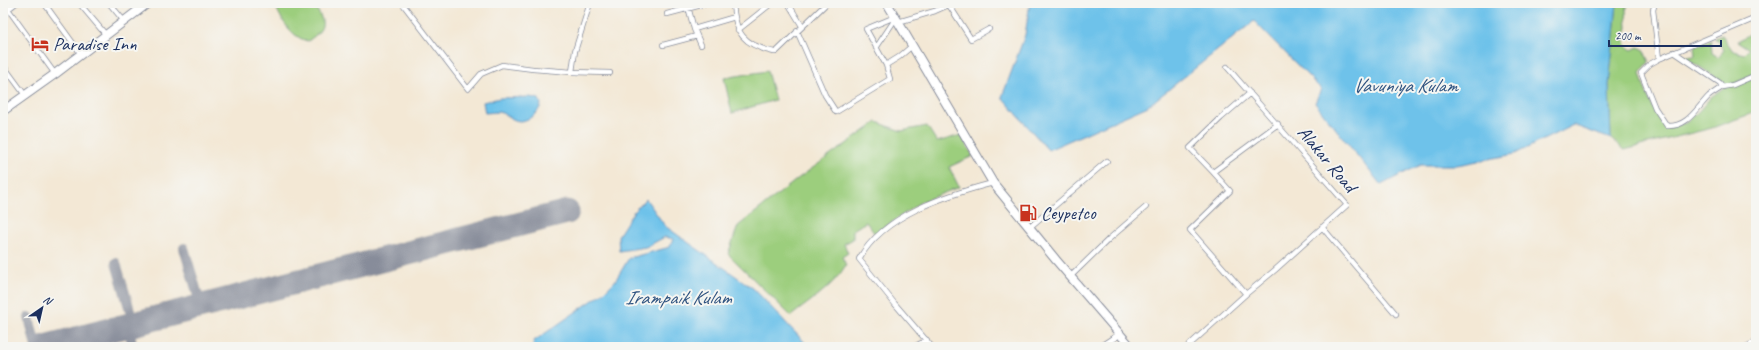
<svg xmlns="http://www.w3.org/2000/svg" width="1759" height="350" viewBox="0 0 1759 350" font-family="Caveat,sans-serif">
<style>
.green{fill:#9cce7d;stroke:#5c7e6e}
.water{fill:#6ec2ea;stroke:#4478a4}
.lines{fill:none;stroke-linecap:round;stroke-linejoin:round}
.taxiway{stroke:#878c9a;stroke-width:10}
.runway{stroke:#878c9a;stroke-width:25}
.minor-casing{stroke:#878c9a;stroke-width:6}
.tertiary-casing{stroke:#878c9a;stroke-width:7}
.trunk-casing{stroke:#878c9a;stroke-width:10}
.minor{stroke:#fff;stroke-width:4.5}
.tertiary{stroke:#fff;stroke-width:5.5}
.trunk{stroke:#fff;stroke-width:8}
.labels{text-anchor:middle;dominant-baseline:central;stroke-width:4;stroke-linejoin:round;paint-order:stroke}
.poi-label{font-size:19px;fill:#1b2f5e;stroke:#f6f6f2;text-anchor:start}
.street-label{font-size:19px;fill:#1b2f5e;stroke:#f6f6f2}
.water-label{font-size:20px;font-style:italic;fill:#305481;stroke:#f6f6f2}
</style>
<rect width="100%" height="100%" fill="#f6f6f2"/>
<filter id="ink" filterUnits="userSpaceOnUse"><feTurbulence type="fractalNoise" baseFrequency=".025" numOctaves="2"/><feDisplacementMap in="SourceGraphic" scale="8" xChannelSelector="R" yChannelSelector="G"/><feConvolveMatrix kernelMatrix="1 2 1 2 8 2 1 2 1" color-interpolation-filters="sRGB"/></filter>
<filter id="wash" filterUnits="userSpaceOnUse"><feTurbulence type="fractalNoise" baseFrequency=".012" numOctaves="4" result="noise"/><feDisplacementMap in="SourceGraphic" scale="16" xChannelSelector="R" yChannelSelector="G"/><feGaussianBlur stdDeviation="0.9" result="paint"/><feColorMatrix in="noise" values="0 0 0 0 0 0 0 0 0 0 0 0 0 0 0 0 0 1.4 0 .05"/><feComposite in="paint" operator="in"/></filter>
<g filter="url(#wash)">
<rect width="100%" height="100%" fill="#f3e8d5"/>
<path class="green" d="M275,3H312C325,21 328,27 308,41C292,38 279,18 275,3Z
M1617,3H1629L1626,10L1627,28L1624,36L1626,46L1632,50L1638,47L1643,49L1649,62L1640,73C1645,92 1653,111 1666,127L1686,123L1699,111L1711,97L1723,88L1756,76V112L1712,128L1624,150L1611,139L1609,85Z
M1756,20V73L1732,84L1724,85L1722,81L1684,57L1695,56L1694,47L1711,40L1712,53L1718,57L1724,50L1715,38L1722,35L1733,51L1744,54L1749,49L1737,41C1748,36 1754,33 1756,20Z
M767,71L775,100L732,113L724,78Z
M877,122L901,131L927,126L937,142L961,135L973,156L949,167L959,187L921,202L875,234L866,222L853,230V239L844,244L848,253L842,257L846,265C833,287 811,300 791,316L728,254L738,226L800,177Z"/>
<path class="water" d="M1030,3H1617L1609,85L1611,139L1573,125L1515,154L1457,165H1420L1381,185L1315,103L1321,89L1254,21L1148,106L1048,150L1002,97L1025,35Z
M530,97L539,99L541,104C539,114 525,124 515,120C509,118 505,113 498,112C494,112 489,113 485,113L483,102L500,98Z
M646,199L665,226L754,289L809,347H533L534,341L603,293L615,281L629,258L670,247L673,239L665,237L646,247L619,251L618,236L634,211Z"/>
<g class="lines">
<path class="taxiway" d="M184,248L201,306
M116,263L134,324
M29,317L36,347
M128,325L133,347"/>
<path class="runway" d="M44,347L567,212"/>
</g>
</g>
<g filter="url(#ink)">
<g class="lines">
<g class="minor-casing">
<path id="minor" d="M44,3L81,54
M79,3L106,35
M109,3L124,21
M402,3L468,89L481,74L502,65L533,69L572,72L610,73
M687,3L694,29L701,45
M733,3C735,34 744,45 774,52H776L827,3
M788,3L802,26
M1655,3L1653,10L1659,59L1756,18
M949,5L971,39L989,29
M8,9L55,74
M3,13L16,3
M667,14L709,3
M898,22L935,11L953,3
M694,29L735,17
M738,30L772,3
M797,31L825,95L836,112L890,79L886,65L866,29L895,17
M663,45L697,36
M876,48L896,18
M1659,59L1650,64L1641,73L1655,108L1667,126C1688,127 1696,109 1709,96C1713,93 1718,90 1722,87L1720,83L1674,52
M3,65L25,95
M886,65L899,57L912,46
M1227,67L1347,205L1275,270L1246,294
M572,72L575,51L590,3
M1722,87L1733,85L1756,75
M1213,172L1190,148L1221,118L1250,93
M1030,227L1107,161
M1322,227L1396,314
M1070,277L1109,239L1146,207
M914,347L927,340
M932,347L895,304L859,259C884,214 947,195 993,183
M1187,347L1246,294L1190,230L1230,191L1213,172L1278,124"/>
</g>
<g class="tertiary-casing">
<path id="tertiary" d="M1100,347L1120,334
M1747,347L1756,342"/>
</g>
<g class="trunk-casing">
<path id="trunk" d="M887,3L993,183L1056,260L1131,347
M3,111L55,74L148,3"/>
</g>
<use href="#minor" class="minor"/>
<use href="#tertiary" class="tertiary"/>
<use href="#trunk" class="trunk"/>
</g>
</g>
<defs>
<g id="hotel-bare" transform="scale(1.38)"><path d="M-6-4.5h1.5V1H6V5H4.5V3h-9V5H-6ZM-4 0a1.8 1.8 0 1 1 3.6 0ZM.5 0V-2.5h3Q6-2.5 6 0Z" fill="#c8321e" stroke="#f6f6f2" stroke-width="2.5" paint-order="stroke"/></g>
<g id="fuel-bare" transform="scale(1.38)"><path d="M-5.5-6h7V0h2V4h1.3V-2.5L3-4.5l.8-.8L6-3V5H2.5V1h-1V6h-7ZM-4.2-4.7v3.2H.2V-4.7Z" fill="#c8321e" stroke="#f6f6f2" stroke-width="2.5" paint-order="stroke"/></g>
</defs>
<g fill-rule="evenodd">
<use href="#hotel-bare" x="40" y="44"/>
<use href="#fuel-bare" x="1028" y="213"/>
</g>
<g class="labels">
<g class="poi-label">
<text x="53" y="44">Paradise Inn</text>
<text x="1041" y="213">Ceypetco</text>
</g>
<g class="street-label">
<text transform="translate(1327 159) rotate(50)">Alakar Road</text>
</g>
<g class="water-label">
<text x="1405" y="85">Vavuniya Kulam</text>
<text x="678" y="297">Irampaik Kulam</text>
</g>
</g>
<rect width="1759" height="350" fill="none" stroke="#f6f6f2" stroke-width="16"/>
<g transform="translate(42 308) rotate(34)" stroke="#f6f6f2" stroke-width="3" paint-order="stroke">
<path d="M0-3L7 15L0 10L-7 15Z" fill="#1b2f5e"/>
<text y="-6" font-size="11" font-weight="bold" text-anchor="middle" fill="#1b2f5e">N</text>
</g>
<path d="M1609 40v6h112v-6" fill="none" stroke="#1b2f5e" stroke-width="2"/>
<text x="1615" y="40" font-size="12" fill="#1b2f5e" stroke="#f6f6f2" stroke-width="3" paint-order="stroke">200 m</text>
</svg>
